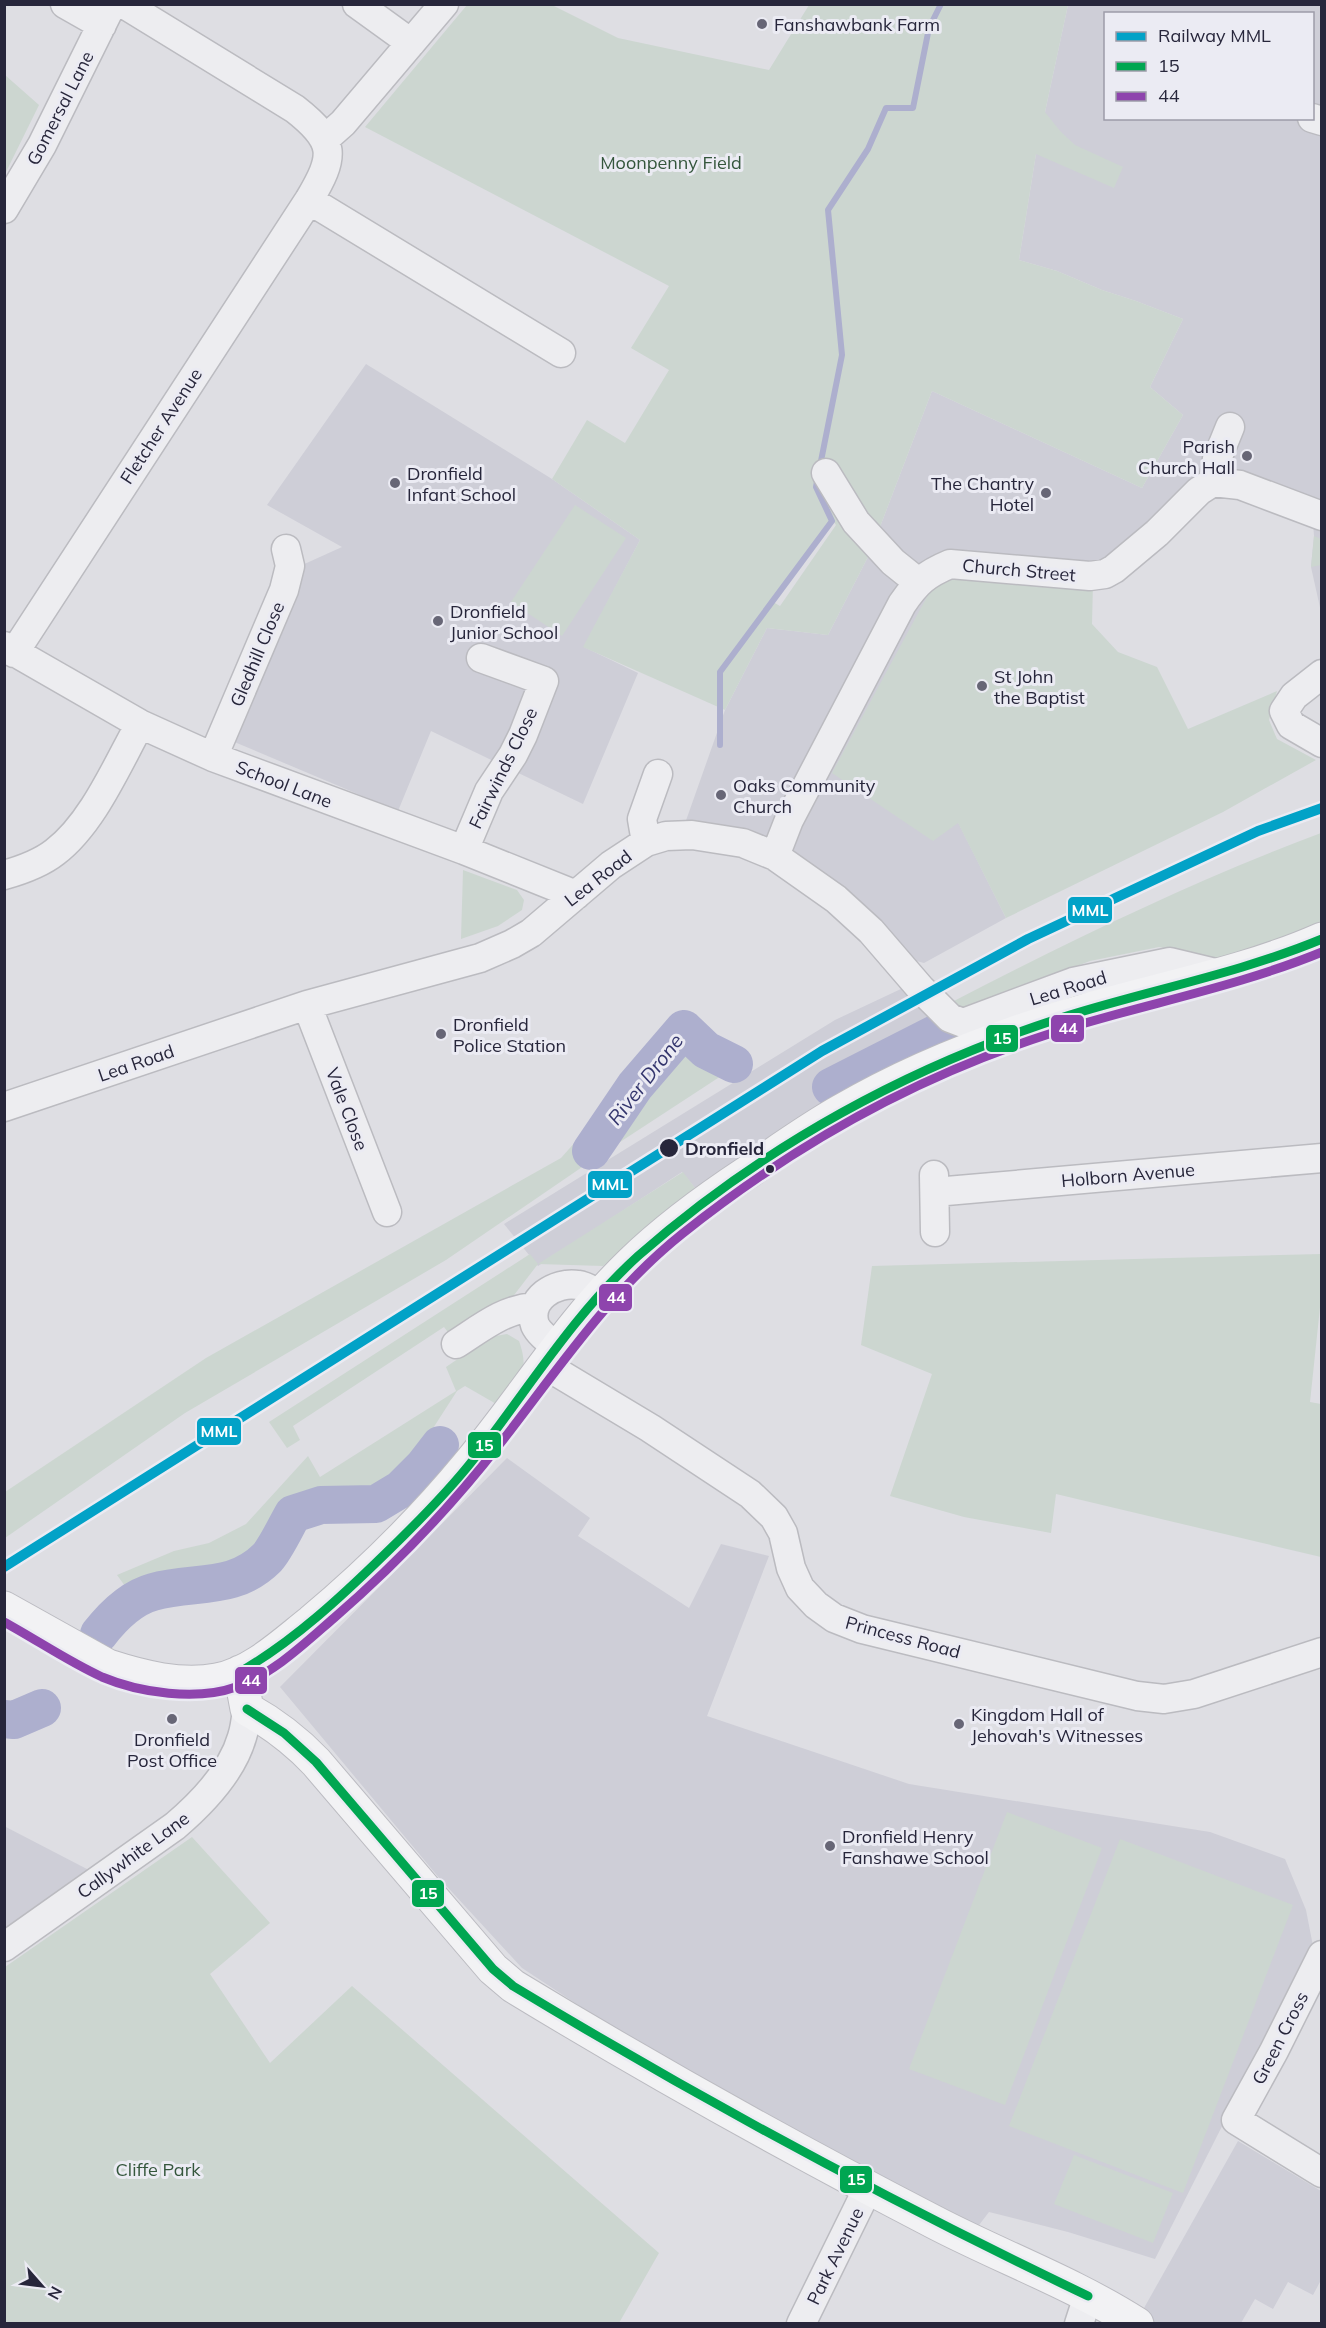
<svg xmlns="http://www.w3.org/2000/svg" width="1326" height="2328" viewBox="0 0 1326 2328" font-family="Mulish,sans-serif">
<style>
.built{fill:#ceced7;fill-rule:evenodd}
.green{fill:#ccd6d0;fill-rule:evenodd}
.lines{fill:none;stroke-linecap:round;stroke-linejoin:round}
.stream{stroke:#adafce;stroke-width:6}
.river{stroke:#adafce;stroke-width:38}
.minor-casing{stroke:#bbbbc0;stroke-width:31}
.major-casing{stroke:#bbbbc1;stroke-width:35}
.minor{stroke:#ededf0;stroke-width:28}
.major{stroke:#f2f2f4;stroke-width:33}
.bus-1-casing{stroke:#ebebf3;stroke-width:14}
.bus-2-casing{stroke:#ebebf3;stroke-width:14}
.bus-1{stroke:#00a651;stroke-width:9}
.bus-2{stroke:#8e44ad;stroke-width:9}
.rail-1-casing{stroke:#ebebf3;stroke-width:15}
.rail-1{stroke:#02a2c7;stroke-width:10}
.poi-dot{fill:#676676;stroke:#ebebf3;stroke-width:2}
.stop-dot{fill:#27263b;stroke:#ebebf3;stroke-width:2}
.labels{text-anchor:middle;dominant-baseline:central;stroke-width:6;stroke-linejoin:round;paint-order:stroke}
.poi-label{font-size:18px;fill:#27263b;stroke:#ebebf3;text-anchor:start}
.street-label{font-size:18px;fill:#27263b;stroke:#ebebf3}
.park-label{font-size:18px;fill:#34563c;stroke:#ebebf3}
.stop-label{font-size:18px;font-weight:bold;fill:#27263b;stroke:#ebebf3;text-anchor:start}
.water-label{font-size:20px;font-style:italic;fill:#33356d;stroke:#ebebf3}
.line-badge{stroke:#ebebf3;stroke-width:2}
.badge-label{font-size:16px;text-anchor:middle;font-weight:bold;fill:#fff}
</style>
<rect width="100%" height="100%" fill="#dedee3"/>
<path class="built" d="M1068,5H1321V612L1311,567L1314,536L1313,522L1216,494L1110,584L952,575L958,822L1006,918L924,963L866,947L781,868L683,829L725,710L767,628L828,635L870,553L932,391L1142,488L1183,415L1150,387L1183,319L1136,301L1102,290L1057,271L1019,260L1036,154ZM1106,14H1312V118H1106Z
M366,364L552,479L640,540L584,647L638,673L583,804L431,731L398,811L232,741L300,566L342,547L267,505Z
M903,988L931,1019L944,1029L964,1035L695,1188L682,1172L538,1266L504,1224L835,1020Z
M507,1458L590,1518L578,1536L689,1608L721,1544L769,1556L707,1716L909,1784L1210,1832L1285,1859L1306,1910L1313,1946L1155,2259L1068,2232L989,2212L976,2229L616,2030L522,1968L440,1879L280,1687Z
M4,1826L112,1882L4,1958Z
M1238,2141L1321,2191V2280L1313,2295L1288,2282L1273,2309L1255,2299L1241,2323L1135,2324Z"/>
<path class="green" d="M467,5H552L618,38L769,70L809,5H1068L1045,112L1060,131L1075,145L1123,167L1114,188L1036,154L1019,260L1057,271L1102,290L1136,301L1183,319L1150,387L1183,415L1142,488L932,391L870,553L828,635L767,628L725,710L583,647L640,540L552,479L587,420L625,443L669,370L631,348L669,286L365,127ZM833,521L836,525L780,606L773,602Z
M5,75L39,105L5,174Z
M575,505L626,538L562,636L511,602Z
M1314,536L1321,539V565L1311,567Z
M952,575L1093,583L1092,624L1118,652L1157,667L1188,729L1277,691L1269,720L1277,739L1316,760L1223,812L1006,918L958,823L933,841L832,773L929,593Z
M1321,833L1322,926L1220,959L1159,947L1090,961L963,1010L952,1002C1072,940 1195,880 1321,833Z
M463,870L517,890L524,900L522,910L498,926L461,939Z
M686,1017L744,1061L591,1161L446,1260L185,1413L5,1538V1492L206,1358L561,1158Z
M683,1172L695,1188L603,1266L538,1264L511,1299L451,1336L444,1327L293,1426L300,1440L287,1448L269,1422L530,1254L538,1264Z
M1321,1254V1298L1310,1402L1321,1404V1557L1056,1494L1051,1533L964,1517L890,1496L932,1374L861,1345L872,1266Z
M507,1334L519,1341C531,1375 518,1379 498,1405L465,1386L457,1391L428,1436L440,1445L423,1467L401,1489L376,1504L321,1505L293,1514L268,1557L245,1574L216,1585L188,1586L144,1612L117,1575L174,1551L209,1543L246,1524L308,1456L320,1477L456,1391L446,1367L490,1337Z
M1007,1812L1102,1848L1005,2105L909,2069Z
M192,1837L270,1923L210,1974L270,2063L352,1986L659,2253L619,2323H5V1967Z
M1120,1839L1293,1905L1183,2193L1009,2126Z
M1074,2155L1173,2193L1153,2243L1054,2204Z"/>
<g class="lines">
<path class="stream" d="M820,466L842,355L828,210L868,149L886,108H913L929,28L941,4
M720,745V672L832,521L816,487L818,476"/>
<path class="river" d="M831,1087L939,1032
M591,1151L635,1086L684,1029L706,1050L734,1064
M99,1634C113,1616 131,1598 153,1592C194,1580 233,1592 267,1558C276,1548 286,1526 293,1514L321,1505L376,1504L401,1489L423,1467L440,1445
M4,1719L14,1720L42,1708"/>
<g class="minor-casing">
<path id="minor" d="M65,4L102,25
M357,4L411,43
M1312,118L1322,121
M325,139L343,123L444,4
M309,200L561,353
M4,209L42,145L112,4
M826,473L856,522L893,562L918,582
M1213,482L1217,459L1230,427
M4,646L140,724L213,757L464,850L576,895
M14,653L309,200C335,156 337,142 295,109L124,4
M1322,674L1294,696L1284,711L1291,725L1322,743
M213,757L284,590L290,566L286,549
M646,842L642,819L658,774
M464,850L489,791L513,755L523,735L544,681L481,658
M775,856L789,820L902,604C917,582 926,574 950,564L1090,576L1105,574L1114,569L1157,533L1199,491L1213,482L1240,485L1322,516
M4,875C22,870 41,863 55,852C93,823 117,765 140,724
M307,1005L387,1212
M4,1107L307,1005L480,958L512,944L531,933L611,865L646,842L666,836L692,835L743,843L775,856L836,899L871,931L921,989L950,1018L963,1023L1073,982L1170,962L1220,974
M934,1175L935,1232
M935,1192L1322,1158
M456,1344C481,1328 504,1309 534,1307
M558,1348C551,1342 539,1334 535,1325C526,1299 556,1281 578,1285C586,1286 593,1291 600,1294
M545,1365L650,1428L750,1494L774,1517L783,1533L791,1568L800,1588L816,1605L834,1618L862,1629L1137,1696L1164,1699L1194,1694L1322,1652
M4,1947L175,1826C202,1803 232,1772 242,1737C245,1728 246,1718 247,1709
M1322,1955L1274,2051L1236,2120L1322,2173
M801,2324L868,2188
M1079,2324L1088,2296"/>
</g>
<g class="major-casing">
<path id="major" d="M4,1608L108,1666C142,1677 181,1687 217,1680C253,1673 283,1644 311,1622C367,1575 421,1522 468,1465C523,1399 569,1323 631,1263C666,1229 707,1199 748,1172C778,1151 809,1129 841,1111C913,1069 993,1038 1073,1014C1155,989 1243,974 1322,939
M240,1672L247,1709C274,1724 295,1740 316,1762L493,1969L513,1986C651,2070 791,2148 934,2222C1001,2257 1073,2283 1137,2324"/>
</g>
<use href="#minor" class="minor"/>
<use href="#major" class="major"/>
<g class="bus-1-casing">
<path id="bus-1" d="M240,1672C295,1640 341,1597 386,1553C416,1524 447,1493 473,1460C527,1391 573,1315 638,1256C763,1146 911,1065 1070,1015C1154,989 1240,973 1322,939
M247,1709L284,1733L316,1762L493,1969L513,1986C700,2099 891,2202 1088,2296"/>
</g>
<g class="bus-2-casing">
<path id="bus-2" d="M4,1622C37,1640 69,1662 102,1677C140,1693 197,1701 236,1687C273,1674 304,1644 334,1618C394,1566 450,1508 499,1445C557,1371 608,1293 682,1234C791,1147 913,1078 1046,1035C1137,1005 1232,989 1322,952"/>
</g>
<use href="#bus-1" class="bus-1"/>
<use href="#bus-2" class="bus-2"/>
<g class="rail-1-casing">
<path id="rail-1" d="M4,1567L822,1051L1028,939L1258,831L1322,808"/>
</g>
<use href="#rail-1" class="rail-1"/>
</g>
<g class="poi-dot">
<circle cx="762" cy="24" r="6"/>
<circle cx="1247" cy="456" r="6"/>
<circle cx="395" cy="483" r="6"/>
<circle cx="1046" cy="493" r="6"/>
<circle cx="438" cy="621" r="6"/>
<circle cx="982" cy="686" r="6"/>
<circle cx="721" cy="795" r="6"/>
<circle cx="441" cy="1034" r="6"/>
<circle cx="172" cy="1719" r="6"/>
<circle cx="959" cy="1724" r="6"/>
<circle cx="830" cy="1846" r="6"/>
</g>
<g class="stop-dot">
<circle cx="669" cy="1148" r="10"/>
<circle cx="770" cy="1169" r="5"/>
</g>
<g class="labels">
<g class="poi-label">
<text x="774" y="24">Fanshawbank Farm</text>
<text x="1235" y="446" text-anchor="end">Parish<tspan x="1235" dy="21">Church Hall</tspan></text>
<text x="407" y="473">Dronfield<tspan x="407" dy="21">Infant School</tspan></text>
<text x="1034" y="483" text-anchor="end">The Chantry<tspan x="1034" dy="21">Hotel</tspan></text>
<text x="450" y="611">Dronfield<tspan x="450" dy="21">Junior School</tspan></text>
<text x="994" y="676">St John<tspan x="994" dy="21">the Baptist</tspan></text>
<text x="733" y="785">Oaks Community<tspan x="733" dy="21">Church</tspan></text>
<text x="453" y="1024">Dronfield<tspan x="453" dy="21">Police Station</tspan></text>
<text x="971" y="1714">Kingdom Hall of<tspan x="971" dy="21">Jehovah's Witnesses</tspan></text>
<text x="172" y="1739" text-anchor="middle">Dronfield<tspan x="172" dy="21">Post Office</tspan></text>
<text x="842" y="1836">Dronfield Henry<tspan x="842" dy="21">Fanshawe School</tspan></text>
</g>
<g class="street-label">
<text transform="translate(60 108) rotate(-63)">Gomersal Lane</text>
<text transform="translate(161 426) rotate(-57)">Fletcher Avenue</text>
<text transform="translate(1019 570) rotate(5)">Church Street</text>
<text transform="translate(257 654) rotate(-67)">Gledhill Close</text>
<text transform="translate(503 768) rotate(-64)">Fairwinds Close</text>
<text transform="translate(284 784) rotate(21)">School Lane</text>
<text transform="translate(598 878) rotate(-38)">Lea Road</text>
<text transform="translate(1068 988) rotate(-17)">Lea Road</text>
<text transform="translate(136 1063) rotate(-19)">Lea Road</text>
<text transform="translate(347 1109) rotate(69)">Vale Close</text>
<text transform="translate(1128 1175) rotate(-5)">Holborn Avenue</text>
<text transform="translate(903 1637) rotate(15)">Princess Road</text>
<text transform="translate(133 1855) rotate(-36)">Callywhite Lane</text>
<text transform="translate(1280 2038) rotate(-63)">Green Cross</text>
<text transform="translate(835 2256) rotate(-64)">Park Avenue</text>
</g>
<g class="park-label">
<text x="671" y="162">Moonpenny Field</text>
<text x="158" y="2169">Cliffe Park</text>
</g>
<g class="stop-label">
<text x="685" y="1148">Dronfield</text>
</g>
<g class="water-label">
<text transform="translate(645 1079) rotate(-52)">River Drone</text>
</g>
</g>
<g class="line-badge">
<rect x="1067" y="896" width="46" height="28" rx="6" fill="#02a2c7"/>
<rect x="1050" y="1014" width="35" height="29" rx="6" fill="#8e44ad"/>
<rect x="985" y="1024" width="34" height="29" rx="6" fill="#00a651"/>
<rect x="587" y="1170" width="46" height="29" rx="6" fill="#02a2c7"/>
<rect x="598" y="1283" width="35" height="29" rx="6" fill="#8e44ad"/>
<rect x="196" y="1417" width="46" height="29" rx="6" fill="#02a2c7"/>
<rect x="467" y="1431" width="35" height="28" rx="6" fill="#00a651"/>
<rect x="234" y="1666" width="34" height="29" rx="6" fill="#8e44ad"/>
<rect x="411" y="1879" width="34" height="29" rx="6" fill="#00a651"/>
<rect x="839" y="2165" width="34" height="29" rx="6" fill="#00a651"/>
</g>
<g class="badge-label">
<text x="1090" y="916">MML</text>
<text x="1068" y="1034">44</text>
<text x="1002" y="1044">15</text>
<text x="610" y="1190">MML</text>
<text x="616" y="1303">44</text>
<text x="219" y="1437">MML</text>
<text x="484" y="1451">15</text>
<text x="251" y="1686">44</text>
<text x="428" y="1899">15</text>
<text x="856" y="2185">15</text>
</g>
<rect width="1326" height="2328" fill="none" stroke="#27263b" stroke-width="12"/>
<rect x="1104" y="12" width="210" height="108" fill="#ebebf3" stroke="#9d9ca9" stroke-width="1.5"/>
<rect x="1116" y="32" width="30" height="9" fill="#02a2c7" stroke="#9d9ca9" stroke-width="1.5"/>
<text x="1158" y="42" font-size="18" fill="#27263b">Railway MML</text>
<rect x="1116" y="62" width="30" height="9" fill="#00a651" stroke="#9d9ca9" stroke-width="1.5"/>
<text x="1158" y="72" font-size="18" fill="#27263b">15</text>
<rect x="1116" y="92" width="30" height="9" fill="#8e44ad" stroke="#9d9ca9" stroke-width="1.5"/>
<text x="1158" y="102" font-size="18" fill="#27263b">44</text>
<g transform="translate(42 2286) rotate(118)" stroke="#ebebf3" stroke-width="4.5" paint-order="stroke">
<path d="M0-4.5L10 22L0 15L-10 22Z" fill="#27263b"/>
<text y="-9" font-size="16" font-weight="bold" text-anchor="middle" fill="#27263b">N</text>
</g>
</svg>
